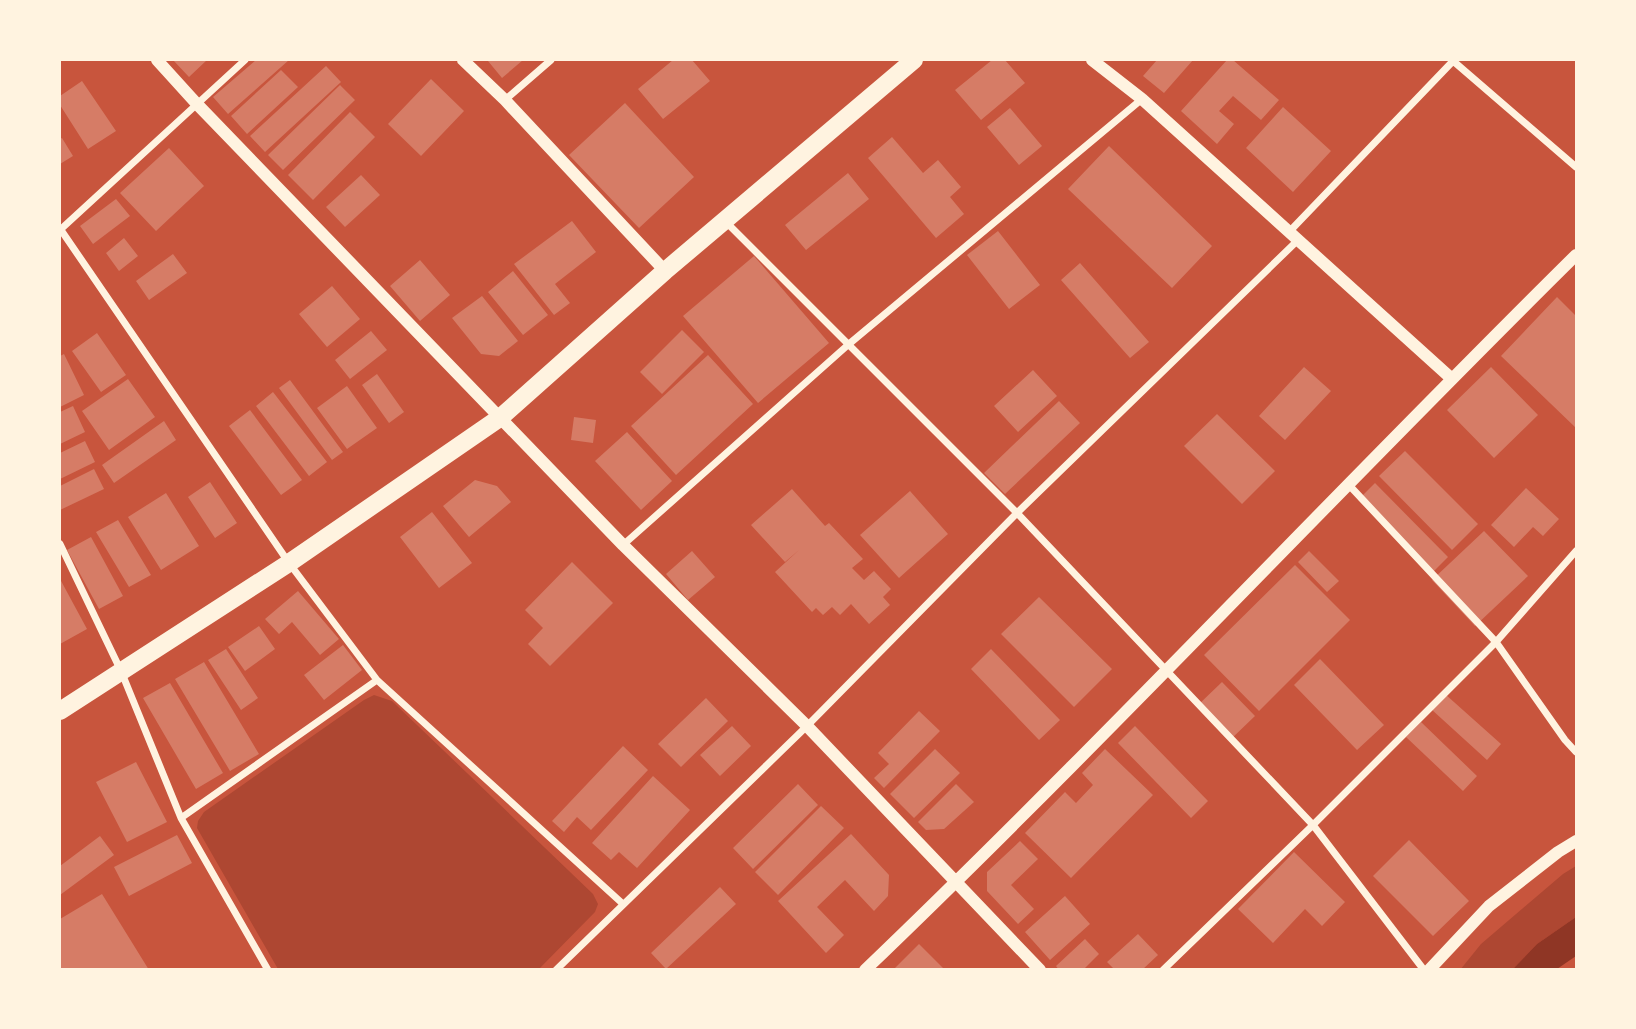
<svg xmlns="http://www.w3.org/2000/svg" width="1636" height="1029" viewBox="0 0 1636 1029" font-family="'Asap Condensed',sans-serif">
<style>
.green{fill:#ae4732}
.water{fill:#8f3625}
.building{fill:#d67c66}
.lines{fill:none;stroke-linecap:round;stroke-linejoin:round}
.minor{stroke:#fff3e0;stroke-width:7}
.tertiary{stroke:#fff3e0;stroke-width:12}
.primary{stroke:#fff3e0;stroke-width:18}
</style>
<rect width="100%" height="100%" fill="#c8553d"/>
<path class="green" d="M374,695L392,701L593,894L598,904L595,912L539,969H278L197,828L198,821L204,812L364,700Z
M1576,866V917L1537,944L1513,969L1460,970L1481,944L1563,874Z"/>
<path class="water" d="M1576,917V956L1557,969H1513L1537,944Z"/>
<path class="building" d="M173,60H207L189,77Z
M256,60H289L228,114L213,97Z
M490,60H523L502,78L488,61Z
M673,60H692L710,81L663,119L638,89Z
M992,60H1005L1025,83L981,120L955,90Z
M1157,60H1193L1164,93L1143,76Z
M1227,60H1233L1279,100L1261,120L1233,96L1219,111L1234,124L1217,144L1181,111Z
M326,66L341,82L265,152L250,136Z
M281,70L298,87L247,134L231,116Z
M431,79L464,111L421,156L388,124Z
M82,81L116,131L88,149L60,105V96Z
M340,85L355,100L283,170L268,155Z
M625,103L694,177L639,228L569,155Z
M1283,107L1331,151L1293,192L1246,148Z
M1010,108L1042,146L1019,165L987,127Z
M350,112L375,137L313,200L288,175Z
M892,137L923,173L938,160L961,187L950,197L964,214L936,238L868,158Z
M62,138L73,156L60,164V139Z
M1109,146L1212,246L1172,288L1068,189Z
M169,148L204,186L156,231L120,193Z
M848,173L869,199L806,250L785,225Z
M361,175L380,195L345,227L326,207Z
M116,199L130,216L93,244L80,226Z
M572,221L596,252L555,284L570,303L554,315L514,264Z
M998,231L1040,285L1009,309L967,255Z
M124,238L138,256L119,271L106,253Z
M173,254L187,273L149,300L136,281Z
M754,256L829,343L758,403L683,316Z
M420,260L450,295L420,321L390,286Z
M1080,263L1149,342L1130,358L1061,280Z
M513,271L548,315L523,335L488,292Z
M332,286L360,319L327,347L299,314Z
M482,296L518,341L499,356L481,354L452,318Z
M1557,297L1576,316V428L1501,356Z
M682,330L704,352L662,394L640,372Z
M371,331L387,350L350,379L335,360Z
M97,333L126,375L101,392L72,351Z
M64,354L84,395L60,407V356Z
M708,355L753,404L676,475L631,426Z
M1304,367L1331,391L1285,440L1259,416Z
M1491,367L1538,415L1494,458L1447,410Z
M1033,370L1057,396L1018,432L994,406Z
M377,374L404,412L389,423L362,385Z
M128,379L155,417L109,450L82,411Z
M290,380L343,452L332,460L279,388Z
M347,386L377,428L347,449L317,408Z
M273,392L327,462L309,476L256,406Z
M1059,401L1080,423L1005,494L984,473Z
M73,406L85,432L60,444V412Z
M250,410L302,480L281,495L229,426Z
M1217,414L1275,471L1242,504L1184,446Z
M574,417L596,420L593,443L571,440Z
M164,421L176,440L114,483L102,465Z
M627,432L672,481L641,510L595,461Z
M85,441L95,462L60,479V453Z
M1405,451L1478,524L1452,550L1379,476Z
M94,469L104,489L60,510V486Z
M475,480L497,486L511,502L469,537L443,506Z
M210,482L237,523L215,538L188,497Z
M1375,483L1448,557L1431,574L1358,500Z
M1526,488L1559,519L1543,536L1533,527L1514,547L1491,525Z
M792,489L825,526L829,523L863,559L852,568L864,580L874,571L891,589L883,597L890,605L869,624L851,604L840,615L832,607L823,615L816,608L812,612L775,572L799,550L785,562L751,525Z
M910,491L948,534L899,578L860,535Z
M166,493L199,546L161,570L128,517Z
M432,512L472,563L439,588L400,537Z
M118,520L151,575L129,587L96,532Z
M1484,531L1528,576L1475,626L1432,580Z
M91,537L123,596L99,609L67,550Z
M692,551L715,577L688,600L666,574Z
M1309,551L1339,581L1327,592L1298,562Z
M572,562L613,603L550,666L528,644L543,628L525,610Z
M1295,565L1350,620L1259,711L1204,655Z
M60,579L87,629L60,644Z
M298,591L339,639L320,655L292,622L279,634L265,619Z
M1039,597L1112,669L1074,707L1001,634Z
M259,626L275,649L245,671L228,647Z
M343,645L362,670L324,700L304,675Z
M226,649L258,698L241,710L208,660Z
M991,649L1060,720L1039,740L971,669Z
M1320,659L1384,725L1357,750L1294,685Z
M204,662L259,754L230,771L175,679Z
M1222,682L1255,716L1230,740L1197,706Z
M170,683L223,773L196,789L143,698Z
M1445,694L1501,744L1487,760L1431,709Z
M706,698L728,721L681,767L658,744Z
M919,711L940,731L884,788L874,778L889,764L878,753Z
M1421,722L1477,776L1463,791L1406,737Z
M732,726L751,746L720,776L700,755Z
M1135,726L1208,801L1191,818L1118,743Z
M623,746L648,770L591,830L577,817L564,832L552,821Z
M935,749L960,773L914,818L890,794Z
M1105,749L1153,795L1071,878L1025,833L1065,792L1076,803L1093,785L1082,773Z
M136,762L167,822L127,842L96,782Z
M653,776L690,810L637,868L619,852L611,860L592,843Z
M798,784L818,805L753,869L733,848Z
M956,784L974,802L944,829L926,830L918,822Z
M821,806L844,828L778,895L755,872Z
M851,834L889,875L888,896L874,911L845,880L817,907L844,935L826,953L778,901Z
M177,835L192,863L129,896L114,867Z
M100,836L114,855L60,895V866Z
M1409,840L1469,901L1433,936L1373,876Z
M1020,841L1038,859L1011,885L1034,909L1018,924L987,891V872Z
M1294,852L1345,902L1322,926L1305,909L1273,943L1238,909Z
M720,887L736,904L666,969L651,953Z
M102,894L149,970H60V919Z
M1065,896L1090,924L1050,960L1025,932Z
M1138,934L1158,955L1142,970H1115L1107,962Z
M1085,939L1099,954L1083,970H1059L1056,966Z
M919,944L945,970H893Z"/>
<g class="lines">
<path class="minor" d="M1452,60L1576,167
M505,100L551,60
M725,221L1017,513L1313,825L1424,970
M60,230L245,60
M61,230L289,563L377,680L623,904
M1289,232L1454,60
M1348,484L1496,642L1565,740L1576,752
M60,544L121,671L181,818L268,970
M623,545L849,344L1142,99
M181,818L377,680
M556,970L807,726L1017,513L1297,241
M1163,970L1313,825L1496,642L1576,551"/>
<path class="tertiary" d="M157,60L196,103L623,545L807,726L1040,970
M463,60L505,100L665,271
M1092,60L1142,99L1452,379
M865,970C1108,737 1337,491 1576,255
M1429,970L1489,906L1558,852L1576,841"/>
<path class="primary" d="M60,711L289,563L501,417L665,271L914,60"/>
</g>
<rect width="1636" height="1029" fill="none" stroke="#fff3e0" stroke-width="122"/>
</svg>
